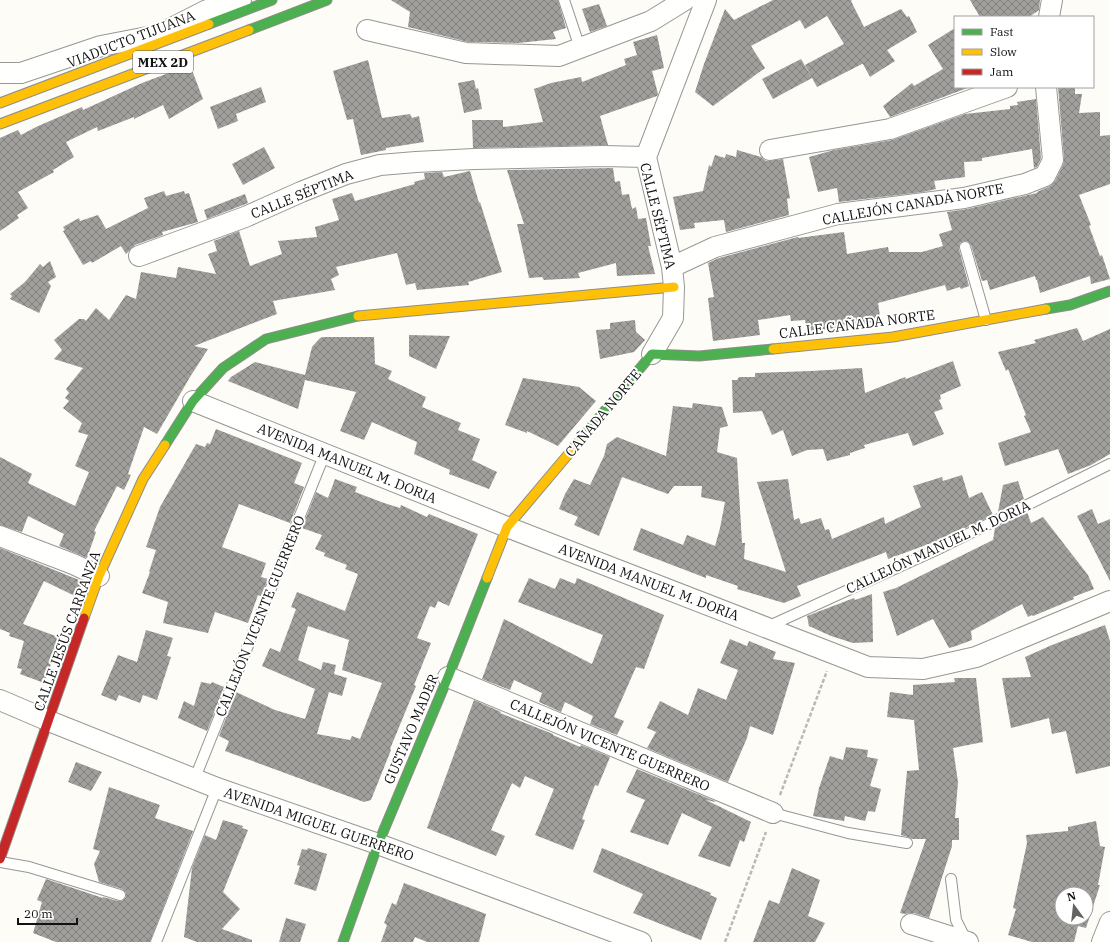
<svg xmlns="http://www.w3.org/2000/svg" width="1110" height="942" viewBox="0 0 1110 942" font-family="'IBM Plex Serif',serif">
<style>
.building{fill:url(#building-cross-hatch);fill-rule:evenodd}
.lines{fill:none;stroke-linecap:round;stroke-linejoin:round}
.lane-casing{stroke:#979795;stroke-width:12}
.street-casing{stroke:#979795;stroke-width:22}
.fast-casing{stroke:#8e8d8b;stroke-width:11}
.slow-casing{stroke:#8e8d8b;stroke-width:11}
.jam-casing{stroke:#8e8d8b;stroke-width:11}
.path{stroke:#b9b9b8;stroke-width:2.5;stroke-dasharray:4 2;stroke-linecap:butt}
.lane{stroke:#fffffe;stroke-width:10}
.street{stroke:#fffffe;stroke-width:20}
.fast{stroke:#4caf50;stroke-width:9}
.slow{stroke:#ffc107;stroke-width:9}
.jam{stroke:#c62828;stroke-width:9}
.labels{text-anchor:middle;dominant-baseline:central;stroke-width:4;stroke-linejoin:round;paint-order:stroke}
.shield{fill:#fff;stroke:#585858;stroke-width:1}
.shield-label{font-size:13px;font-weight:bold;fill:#111}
.street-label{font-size:14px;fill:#111;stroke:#fff}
</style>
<defs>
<pattern id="building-cross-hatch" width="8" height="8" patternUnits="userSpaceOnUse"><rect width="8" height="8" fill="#a19f9c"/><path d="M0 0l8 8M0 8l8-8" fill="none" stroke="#82807e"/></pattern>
</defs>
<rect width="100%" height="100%" fill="#fdfcf7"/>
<path class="building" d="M391,0H558L566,28L553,32L556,39L518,43L468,42L408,27L410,12Z
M773,0H852L851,1L864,27L901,9L907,17L909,16L917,32L887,50L895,61L870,77L863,64H862L817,87L805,65L844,44L827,16L805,29L800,20L751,46L765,68L713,106L695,92L704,64L725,9L734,20Z
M970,0H1040L1039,10L1029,17H980Z
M599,4L607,26L590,32L582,9Z
M955,28V87H970L890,117L883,106L912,83L914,86L943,69L928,45Z
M657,35L664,68L652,71L658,94L657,96L600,116L608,145L473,148L472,120H503V127L543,122L534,89L551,83L581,77L582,82L626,65L624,59L637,55L633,42Z
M801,59L812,78L773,99L762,79Z
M368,60L382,118L410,114L412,118L419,116L424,142L386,148V150L361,155L353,119L347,120L333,71Z
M190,65L203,99L169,119L163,105L134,119V117L98,131L97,127L66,142L74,157L53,170L54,172L18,192L28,208L17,215L19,218L0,231V138L18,130L21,135L36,127L82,107L83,110L142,83Z
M474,80L476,89L478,88L482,109L464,113L458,83Z
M261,87L266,102L236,114L238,121L218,129L210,107Z
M1058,87H1075V94H1082L1079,113L1100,112V136L1110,135V184L1079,195L1091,225L1089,226L1100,256L1102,255L1110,279L1091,284L1090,276L1040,293L1037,280H1036L1035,276L990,290L987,280L982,281L971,245L967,241H964L960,243L959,249L969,286L961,289L960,287L947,291L945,285L878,303L880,316L875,317V322L807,332L805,320L791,321L790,315L758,320L760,335L713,341L708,298L714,297L708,263L719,258L798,237V238L844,232L847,254L888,247L889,252H922L943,246L939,234L952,230L947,212L967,209L1037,193V192L1050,186L1055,181L1063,165L1064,159Z
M1036,99L1041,158L1037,167L1034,168L1032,149L982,158V161L964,162L965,177L934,181L936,189L923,192L839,202L837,188L818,192L809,157L834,150L892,140L965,114L1010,109V106L1018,105L1017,102Z
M264,147L275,168L243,185L232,164Z
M737,150L761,157L766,161L783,159L790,198L787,199L789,215L726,232L724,220L694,223L695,228L680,230L673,197L703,191L709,165L711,167L715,155L725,158L726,154L736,157Z
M613,168L615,182L620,181L622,195L629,194L632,209L636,207L638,219L646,218L651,246H648L655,274L617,276L616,263L578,273L580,278L544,280L542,277L529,278L517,224H524L507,170Z
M470,171L479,203L480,202L502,272L468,282L469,285L417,290L415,283L406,285L397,253L336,267L339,275L331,279L335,290L273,301L277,314L194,346L208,349L190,377L157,434L144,427L128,474L131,475L124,490L117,486L94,531L96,532L87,558L59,546L64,534L28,516L22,532L0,525V457L32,474L28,483L75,506L89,472L75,466L88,435L78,432L82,423L63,408L69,401L65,398L69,393L66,389L83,368L54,359L62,350L54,340L79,319H84L86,321L96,308L109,320L126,295L136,299L141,272L176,278L178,267L216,274L208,254L217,251L214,241L239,231L250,266L282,254L278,241L317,237L315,227L339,220L332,199L352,193L355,201L415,184L414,182L425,179L424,173L442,172L444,177Z
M164,191L166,196L184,191L185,194L189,193L198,222L162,232L163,235L135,245L126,254L121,246L92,263L91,261L83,265L63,231L65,230L63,227L79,218L80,221L98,215L106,229L148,208L144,198Z
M245,194L248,203L207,219L204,210Z
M50,261L56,277L48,282L51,286L39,313L10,299L12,296L10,294L25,282L40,264L43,267Z
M635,320L636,332L645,340L634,352L600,359L596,330L610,329V323Z
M1077,328L1083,341L1110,329V454L1091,465L1068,474L1058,449L1005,466L998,443L1031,432L1024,416L1026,415L1008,369L1006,371L998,352L1036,343L1034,340Z
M409,335L450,336L436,369L409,356Z
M323,337H374L375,364L392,371L388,379L426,397L422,407L461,423L458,430L480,439L472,460L497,472L489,489L449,474L450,470L414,454L417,442L372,422L364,440L340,431L356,392L305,380L298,409L228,381L231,377L255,362L305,375L312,347L320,338Z
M953,361L961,386L940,395L941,399L939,400L943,409L934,412L944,434L913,446L908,433L864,445L865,448L850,453V455L827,461L823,449L807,450L792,456L783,430L772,435L762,411L733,413L732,380H737L739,377H755V373L811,371L862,368L865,393L905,377L906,379Z
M523,378L579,387L596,401L558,446L527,431V433L505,425Z
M693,403L722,407L728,426L720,428L717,452L737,458L742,543H745L744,559L786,572L757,482L788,479L794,520L799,518L801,524L821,518L825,530L829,529L832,539L884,517L885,524L921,507L913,486L942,477L943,481L962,475L969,498L982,492L993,515L945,538L888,559L886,552L871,558V556V558L797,586L801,596L784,603L737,589L738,586L706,575V578L633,550L641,528L683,545L687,535L715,546L720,528L725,502L701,497L702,486H674L668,494L622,477L599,536L574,525L578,517L559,509L565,494L574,479L590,485L604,456L607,444L617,437L666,456L673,406L692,408Z
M216,429L302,463L294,483L304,487L290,523L239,504L222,547L266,563L261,577L268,579L261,596L258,595L248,623L215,612L208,633L163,623L168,602L142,593L150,572H149L156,550L146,547L160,507L196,444L205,447L207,443L210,444Z
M335,479L357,487L355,492L384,503L400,508L401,505L427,517L429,514L478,534L449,606L438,601L435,608L430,606L417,638L431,643L414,685L416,686L390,749L391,750L371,800L364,802L225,751L229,741L219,736L236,692L275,710L305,719L315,689L262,666L270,648L280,652L296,609L291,607L297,592L345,611L358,574L345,569L347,565L324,556L325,553L315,549L322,535L302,528L316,492L328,498ZM308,626L349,640L342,670L382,683L360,739L352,736L350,740L317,734L329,692L342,696L347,678L334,674L336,665L323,662L321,670L298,660Z
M1018,481L1024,499L998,512L1003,485Z
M1092,509L1098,524L1110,519V581L1077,516Z
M1027,512L1031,523L1043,517L1088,575L1094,589L1073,597L1074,599L1033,616L1032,615L1028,617L1022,604L971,631L972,640L956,646L949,648L933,619L897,636L883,592L896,588L993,540L995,528Z
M0,548L84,582L77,597L44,581L23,624L61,638L44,683L20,674L22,669L17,668L24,641L9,636L10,633L0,629Z
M529,578L555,589L560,578L575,584L577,578L664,615L644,669L636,667L614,717L624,721L617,735L590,724L593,716L565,702L561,712L539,702L542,693L514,680L510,690L482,679L504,619L592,664L603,635L518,602Z
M872,594L873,642L853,643L831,636L809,626L807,616L854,598L855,600Z
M1105,625L1110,641V766L1076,774L1066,731L1052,734L1049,718L1011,728L1002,678L1031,677L1025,657L1052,645Z
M146,630L173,638L167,656L171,657L157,700L143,695L140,703L119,695L116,701L101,695L118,655L137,662Z
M730,639L747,646L749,641L776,652L773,659L795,663L773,735L750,726L747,738L728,782L647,748L656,732L647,728L660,701L688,715L698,688L726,700L738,670L720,663Z
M954,678H976L983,742L953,748L958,782L955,818H959V840H952V846L929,918L914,913H909L905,914L900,913L926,839H912L908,837L901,835L907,771L919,770L914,720L887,717L890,692L913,695V685L955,682Z
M201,682L211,684L212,682L224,687L207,731L178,718L184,701L194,706Z
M474,700L501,712L500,713L553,734V735L580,747L581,745L610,757L598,786L595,785L582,819L585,820L573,850L535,835L554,789L525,776L520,788L512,783L491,830L505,836L496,856L427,828Z
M846,747L868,750L867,757L878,759L870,786L881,789L875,812L868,811L865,821L845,816L844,821L813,816L819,788L830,756L843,760Z
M76,762L102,772L91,791L68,782Z
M637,769L717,802L706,800L751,822L744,842L740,840L730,867L698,856L712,827L682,813L668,845L630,832L645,800L626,792Z
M109,787L160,805L155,818L193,831L150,942H56L33,933L42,902L37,900L46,879L103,898V897L118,901H122L126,897V893L122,889L99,882L94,864L100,851L93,849Z
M223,820L243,826L242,828L248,830L223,892L240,909L222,929L252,940V942H197L184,937L192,868L205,835L216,840Z
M1096,821L1100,846L1105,847L1098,885H1100L1086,928L1078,926L1074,942H1032L1008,935L1016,909L1013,908L1027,843L1026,835L1068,831V827ZM1062,894H1086V918H1062Z
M308,848L327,854L316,891L294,884L300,866L297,865L302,849L307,850Z
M602,848L711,893L710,895L717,898L701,940L633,913L643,894L593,872Z
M792,868L820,880L808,916L825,923L815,942H753L769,900L779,904Z
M404,883L486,914L479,942H427L415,937L413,942H381L387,925L384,923L392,903L396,905Z
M286,918L306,924L300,942H279Z"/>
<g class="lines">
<g class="lane-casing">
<path id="lane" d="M564,0L580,48
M965,247L986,320
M767,627L936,550L1110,464
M195,778L325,453
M773,813L848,833L907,843
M0,862L29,867L120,895
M951,879L956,920L966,940
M156,942L217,788"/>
</g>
<g class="street-casing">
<path id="street" d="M1049,17L1052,0
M367,30L466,53L559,56L651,21L685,0
M0,73H21L101,46L158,35L207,10L241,0
M770,150L890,129L1007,87
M646,157L672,267L674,287L673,318L652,354
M646,157L706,0
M139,256L245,217L301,192L346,174L380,165L416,162L474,159L603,156L646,157
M672,267L715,247L838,214L964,198L1025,184L1045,176L1053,160L1046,87
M193,401L507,527L868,667L923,669L976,657L1110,601
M0,536L73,564L99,576
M448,677L773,813
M0,700L49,721L217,788L378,844L641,942
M911,924L968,942
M1102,942L1110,922"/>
</g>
<g class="fast-casing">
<path id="fast" d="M209,24L272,0
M249,30L327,0
M1046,309L1070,305L1110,291
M582,438L652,354L699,356L773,349
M165,445L193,401L223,368L266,339L358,316
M343,942L378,844L448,677L487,578"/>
</g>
<g class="slow-casing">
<path id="slow" d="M0,103L209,24
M0,124L249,30
M358,316L674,287
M773,349L893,337L1046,309
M487,578L507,527L582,438
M84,618L99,576L143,479L165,445"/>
</g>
<g class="jam-casing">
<path id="jam" d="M0,859L84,618"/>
</g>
<path class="path" d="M780,795L827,671
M725,942L766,832"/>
<use href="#lane" class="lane"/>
<use href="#street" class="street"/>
<use href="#fast" class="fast"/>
<use href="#slow" class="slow"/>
<use href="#jam" class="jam"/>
</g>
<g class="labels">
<rect class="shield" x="133" y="51" width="60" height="22" rx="3"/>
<g class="shield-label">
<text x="163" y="62">MEX 2D</text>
</g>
<g class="street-label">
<text transform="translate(131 39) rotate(-21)">VIADUCTO TIJUANA</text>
<text transform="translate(302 194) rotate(-22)">CALLE SÉPTIMA</text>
<text transform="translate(913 204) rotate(-10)">CALLEJÓN CANADÁ NORTE</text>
<text transform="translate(658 216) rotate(76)">CALLE SÉPTIMA</text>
<text transform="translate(857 324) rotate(-7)">CALLE CAÑADA NORTE</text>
<text transform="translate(603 413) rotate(-50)">CAÑADA NORTE</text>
<text transform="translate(347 463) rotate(22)">AVENIDA MANUEL M. DORIA</text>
<text transform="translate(938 547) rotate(-25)">CALLEJÓN MANUEL M. DORIA</text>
<text transform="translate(649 582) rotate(21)">AVENIDA MANUEL M. DORIA</text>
<text transform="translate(260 616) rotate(-68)">CALLEJÓN VICENTE GUERRERO</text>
<text transform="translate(67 631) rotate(-70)">CALLE JESÚS CARRANZA</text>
<text transform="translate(411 729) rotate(-67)">GUSTAVO MADER</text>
<text transform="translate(610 745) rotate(23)">CALLEJÓN VICENTE GUERRERO</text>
<text transform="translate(319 824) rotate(19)">AVENIDA MIGUEL GUERRERO</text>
</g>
</g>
<rect x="954" y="16" width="140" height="72" fill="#ffffff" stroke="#a0a0a0"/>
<rect x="962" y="29" width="20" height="6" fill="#4caf50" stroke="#a0a0a0"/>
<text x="990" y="36" font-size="12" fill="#111111">Fast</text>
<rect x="962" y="49" width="20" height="6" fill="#ffc107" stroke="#a0a0a0"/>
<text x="990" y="56" font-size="12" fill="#111111">Slow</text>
<rect x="962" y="69" width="20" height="6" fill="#c62828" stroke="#a0a0a0"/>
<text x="990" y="76" font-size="12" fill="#111111">Jam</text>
<g transform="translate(1074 906) rotate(345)"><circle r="19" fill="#ffffff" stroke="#a0a0a0"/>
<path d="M0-3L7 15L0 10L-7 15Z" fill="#646362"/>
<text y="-6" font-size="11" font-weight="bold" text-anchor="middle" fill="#111111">N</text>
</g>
<path d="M18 918v6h59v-6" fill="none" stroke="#111111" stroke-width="2"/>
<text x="24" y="918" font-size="12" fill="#111111" stroke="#ffffff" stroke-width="3" paint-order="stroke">20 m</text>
</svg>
